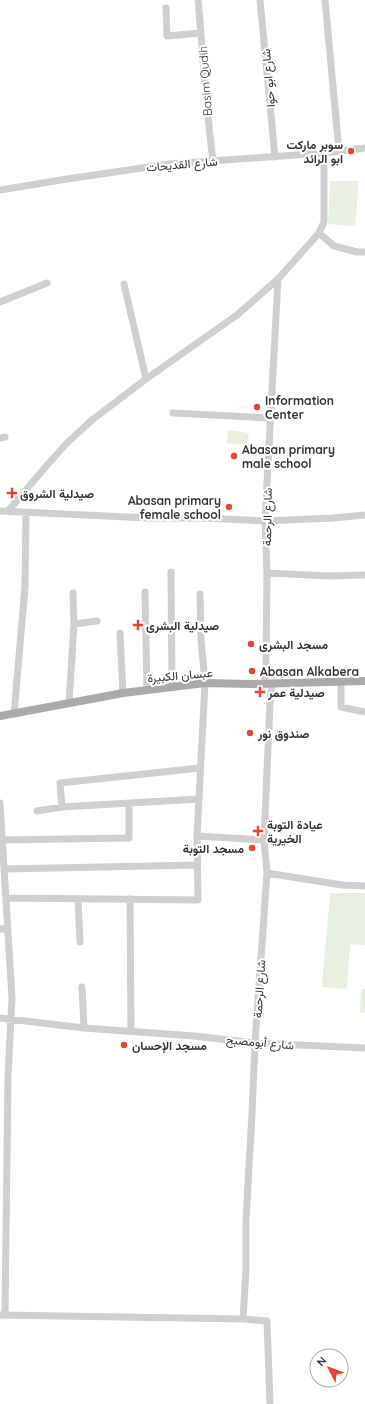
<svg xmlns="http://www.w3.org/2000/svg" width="365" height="1404" viewBox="0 0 365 1404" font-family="Quicksand,Vazirmatn,sans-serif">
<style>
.green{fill:#e6efe1}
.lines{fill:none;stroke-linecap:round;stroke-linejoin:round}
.minor{stroke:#cfcfcf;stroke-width:7}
.major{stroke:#aaa;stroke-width:8}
.poi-dot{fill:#e84436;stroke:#fff;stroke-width:1.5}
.labels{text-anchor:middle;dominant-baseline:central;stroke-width:4;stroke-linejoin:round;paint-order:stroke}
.street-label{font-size:12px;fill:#323232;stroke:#fff}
.poi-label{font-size:12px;font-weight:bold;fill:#323232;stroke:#fff;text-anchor:start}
</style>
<rect width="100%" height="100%" fill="#fff"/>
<path class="green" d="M330,181H359L355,226L328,224Z
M228,430L249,433L247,445L227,443Z
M330,893H365V945L350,944L347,989L322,987Z
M361,989H365V1013L360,1012Z"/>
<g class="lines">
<path class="minor" d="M198,0C203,54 206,108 213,161
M260,0L275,157
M325,0L339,151
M166,8L167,36L201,33
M0,190L67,179L169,164L324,153L365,148
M319,233L334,246L357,252H365
M124,284L146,379
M0,302L47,283
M173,413L270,418
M0,438L5,437
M0,511L148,518H204L265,521L333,518L365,515
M8,511L48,464L67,443L92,420L146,379L237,315L278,279L319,233L324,222V153
M171,572L172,687
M267,573L329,576L365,575
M145,592L147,690
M74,624L97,621
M120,633L123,693
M341,682V707L365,712
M265,684L266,661L267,573L265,521L278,279
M69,703L74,624L73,593
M14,714L25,587L26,513
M0,803L12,998L8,1076L5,1315
M62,807L60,783L200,768
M37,811L62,807L199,799
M197,836L264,840
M2,840L129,838V804
M5,869L197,865
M267,873L342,885L365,886
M7,898L198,900L197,836L205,683L201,639L200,594
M78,899L80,942
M130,899L131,1031
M0,929H8
M82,987L84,1028
M0,1018L84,1028L194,1036L255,1043L365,1048
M0,1315L243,1319L267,1321L270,1404
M243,1319L246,1270V1219L252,1114L255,1043L267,873L264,840L270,703L272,683"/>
<path class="major" d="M0,716L123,693L205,683L251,684L365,681"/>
</g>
<g class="poi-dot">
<circle cx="351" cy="151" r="4"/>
<circle cx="257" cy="407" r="4"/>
<circle cx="234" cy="456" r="4"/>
<path d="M10 487h4v4h4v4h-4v4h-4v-4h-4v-4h4z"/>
<circle cx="229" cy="507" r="4"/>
<path d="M136 619h4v4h4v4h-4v4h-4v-4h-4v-4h4z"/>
<circle cx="251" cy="644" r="4"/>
<circle cx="252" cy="671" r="4"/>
<path d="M258 686h4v4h4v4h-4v4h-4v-4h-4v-4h4z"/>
<circle cx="250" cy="733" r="4"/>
<path d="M256 825h4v4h4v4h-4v4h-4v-4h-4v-4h4z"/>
<circle cx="252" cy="848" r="4"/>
<circle cx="124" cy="1045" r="4"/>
</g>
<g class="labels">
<g class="street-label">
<text transform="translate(268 78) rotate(-95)">شارع ابو حوا</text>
<text transform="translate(205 81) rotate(-94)">Basim Qudih</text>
<text transform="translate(182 164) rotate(-5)">شارع القديحات</text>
<text transform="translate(267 517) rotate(-89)">شارع الرحمة</text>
<text transform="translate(180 675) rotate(-5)">عبسان الكبيرة</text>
<text transform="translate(259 989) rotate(-86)">شارع الرحمة</text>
<text transform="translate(260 1042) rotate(5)">شارع أبومصبح</text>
</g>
<g class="poi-label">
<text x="343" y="144" text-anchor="end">سوبر ماركت<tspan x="343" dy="14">ابو الرائد</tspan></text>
<text x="265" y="400">Information<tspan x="265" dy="14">Center</tspan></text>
<text x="242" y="449">Abasan primary<tspan x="242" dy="14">male school</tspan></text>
<text x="20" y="493">صيدلية الشروق</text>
<text x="221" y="500" text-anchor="end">Abasan primary<tspan x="221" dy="14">female school</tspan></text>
<text x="146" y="625">صيدلية البشرى</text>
<text x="259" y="644">مسجد البشرى</text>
<text x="260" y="671">Abasan Alkabera</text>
<text x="268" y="692">صيدلية عمر</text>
<text x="258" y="733">صندوق نور</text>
<text x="267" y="824">عيادة التوبة<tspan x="267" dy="14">الخيرية</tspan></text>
<text x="244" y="848" text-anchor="end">مسجد التوبة</text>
<text x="132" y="1045">مسجد الإحسان</text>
</g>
</g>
<g transform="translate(329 1368) rotate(312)"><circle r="19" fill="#ffffff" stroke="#adadad"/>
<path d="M0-3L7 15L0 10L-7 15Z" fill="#e84436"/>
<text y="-6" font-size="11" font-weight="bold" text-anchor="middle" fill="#323232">N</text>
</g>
</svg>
